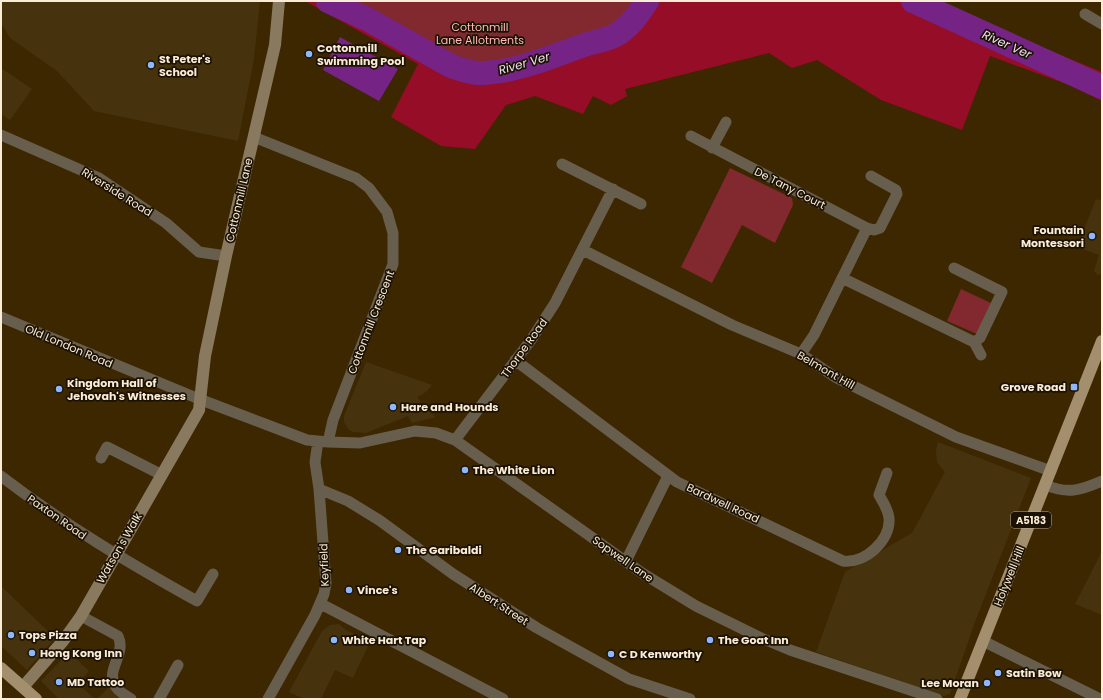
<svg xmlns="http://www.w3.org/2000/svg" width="1103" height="700" viewBox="0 0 1103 700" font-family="Poppins,sans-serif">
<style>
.built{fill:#46330e}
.green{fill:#81292f}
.forest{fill:#960d27}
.water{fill:#752486}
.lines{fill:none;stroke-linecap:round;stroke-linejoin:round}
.river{stroke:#752486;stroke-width:24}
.street{stroke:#685e4d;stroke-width:11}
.secondary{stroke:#89795f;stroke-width:12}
.primary{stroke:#a38f6d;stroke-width:12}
.poi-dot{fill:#8eb8fd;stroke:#1b1204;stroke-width:1.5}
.labels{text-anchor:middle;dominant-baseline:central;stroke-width:3.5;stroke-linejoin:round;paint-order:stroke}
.shield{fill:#1b1204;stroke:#b7ab98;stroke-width:1}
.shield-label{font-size:10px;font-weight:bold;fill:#faecd7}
.park-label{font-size:11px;fill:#ffbbba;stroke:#1b1204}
.poi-label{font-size:11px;font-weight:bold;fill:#faecd7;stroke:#1b1204;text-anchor:start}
.street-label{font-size:11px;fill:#faecd7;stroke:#1b1204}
.water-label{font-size:12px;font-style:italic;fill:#f0dcf5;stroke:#1b1204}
</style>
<rect width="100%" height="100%" fill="#3c2700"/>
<path class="built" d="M1,1H260L254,59L238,141L94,111L57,71L10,38L1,23Z
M1,68L32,89L10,120L1,114Z
M1096,199L1102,201V274L1098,275L1094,271L1099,255L1077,247Z
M366,362L432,385L426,392L417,397L421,402L419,404L427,413L428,411L436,417L412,423L408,416L366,433L353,432L349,430L344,422V416Z
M938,442L1031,478L975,622L950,694L944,696L816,652L845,572L912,533L945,472L937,462L936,450Z
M1102,551V615L1075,604Z
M1,586L55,638L27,670L1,646Z
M339,624L346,630L370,642L353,678L335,670L321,699H304L289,692L322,631L330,625Z
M69,652L89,671L78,684L95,699H59L41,681Z
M109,687L122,699H97Z"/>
<path class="green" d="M348,1H643L625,24L611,33L531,59L478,67L454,61L428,44Z
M730,168L792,198L793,205L775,243L742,225L712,283L681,267Z
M961,289L991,303L977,334L947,321Z"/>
<path class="forest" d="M305,1H348L428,44L454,61L478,67L531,59L611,33L625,24L643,1H929L1102,72V101L1069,85L990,56L962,130L881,100L817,60L792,68L769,53L625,89L627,96L611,105L593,96L583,114L535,96L506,105L475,149L441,146L391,117L418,64Z"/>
<path class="water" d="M340,37L398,69L379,101L323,70Z"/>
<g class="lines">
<path class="river" d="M328,1L367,19L451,66C460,69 468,72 478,73C510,74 554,56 584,45C594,42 605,40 614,36C629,28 638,15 647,1
M913,1L1102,87"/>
<path class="street" d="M1085,14L1102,24
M1,135L99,178L166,223L199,252L226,256
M691,136L867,228L814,335L801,354
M254,137L356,178L369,188L387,212L393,233V264L333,420L328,442
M712,148L726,122
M562,164L641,204
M867,228L874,230L880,228L897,194L896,190L871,176
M583,250L732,325L801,354L835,377L956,437L1051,471
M842,278L974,342L980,338L1002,292L954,268
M1,317L199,399L307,440L328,442L360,443L415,431L436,433L455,440L642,573L696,606L761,638L790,650L937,699
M974,342L981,355
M515,360L677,482L843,561C865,564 891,540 889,518C888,509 883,502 879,495L887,473
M455,440L531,340L555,303L613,189
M101,458L107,447L162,475
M1,476C65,525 127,562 197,601L213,574
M1045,485C1068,494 1079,491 1102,481
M319,489L348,501L379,520L453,574L537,628L629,679L690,699
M626,561L668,476
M321,604L503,699
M81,616L118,636C127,655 104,670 116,687C119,692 127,696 131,699
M983,641L1100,699
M159,699L178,665
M268,699L315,615L324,594L326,583L319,489L315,462L318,441"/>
<path class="secondary" d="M23,687L63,641L81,616L199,410L205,356L226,256L275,45L279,1"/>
<path class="primary" d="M1,668L36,699
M960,699L1102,341"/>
</g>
<g class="poi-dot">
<circle cx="309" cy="54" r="4"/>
<circle cx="151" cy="65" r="4"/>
<circle cx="1092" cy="236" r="4"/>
<rect x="1070" y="383" width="8" height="8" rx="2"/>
<circle cx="59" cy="389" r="4"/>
<circle cx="393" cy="407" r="4"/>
<circle cx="465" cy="470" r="4"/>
<circle cx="398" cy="550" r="4"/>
<circle cx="349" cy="590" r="4"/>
<circle cx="11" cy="635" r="4"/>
<circle cx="334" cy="640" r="4"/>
<circle cx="710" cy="640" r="4"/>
<circle cx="32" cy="653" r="4"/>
<circle cx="611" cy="654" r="4"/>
<circle cx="998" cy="673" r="4"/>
<circle cx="59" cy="682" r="4"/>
<circle cx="987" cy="683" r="4"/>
</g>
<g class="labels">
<rect class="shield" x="1011" y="512" width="40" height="16" rx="3"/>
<g class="shield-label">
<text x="1031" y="520">A5183</text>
</g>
<g class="park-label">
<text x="480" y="27">Cottonmill<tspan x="480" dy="13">Lane Allotments</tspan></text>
</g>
<g class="poi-label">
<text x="317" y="48">Cottonmill<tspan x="317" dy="13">Swimming Pool</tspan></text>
<text x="159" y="59">St Peter's<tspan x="159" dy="13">School</tspan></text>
<text x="1084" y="230" text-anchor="end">Fountain<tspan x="1084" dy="13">Montessori</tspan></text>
<text x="67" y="383">Kingdom Hall of<tspan x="67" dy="13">Jehovah's Witnesses</tspan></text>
<text x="1066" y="387" text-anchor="end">Grove Road</text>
<text x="401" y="407">Hare and Hounds</text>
<text x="473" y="470">The White Lion</text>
<text x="406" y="550">The Garibaldi</text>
<text x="357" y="590">Vince's</text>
<text x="19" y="635">Tops Pizza</text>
<text x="342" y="640">White Hart Tap</text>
<text x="718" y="640">The Goat Inn</text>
<text x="40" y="653">Hong Kong Inn</text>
<text x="619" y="654">C D Kenworthy</text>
<text x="1006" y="673">Satin Bow</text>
<text x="67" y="682">MD Tattoo</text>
<text x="979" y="683" text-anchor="end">Lee Moran</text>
</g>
<g class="street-label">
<text transform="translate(790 188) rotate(27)">De Tany Court</text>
<text transform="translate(117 192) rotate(32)">Riverside Road</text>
<text transform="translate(239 200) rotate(-77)">Cottonmill Lane</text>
<text transform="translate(371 322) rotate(-69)">Cottonmill Crescent</text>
<text transform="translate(69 346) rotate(23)">Old London Road</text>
<text transform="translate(524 348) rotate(-54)">Thorpe Road</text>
<text transform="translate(826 370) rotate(30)">Belmont Hill</text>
<text transform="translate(723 503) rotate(25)">Bardwell Road</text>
<text transform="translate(57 517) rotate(35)">Paxton Road</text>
<text transform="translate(119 548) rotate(-60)">Watson's Walk</text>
<text transform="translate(623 559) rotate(35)">Sopwell Lane</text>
<text transform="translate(324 565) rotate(-92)">Keyfield</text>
<text transform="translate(1009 576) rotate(-68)">Holywell Hill</text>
<text transform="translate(499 604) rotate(33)">Albert Street</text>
</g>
<g class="water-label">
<text transform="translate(1007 44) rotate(24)">River Ver</text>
<text transform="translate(524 63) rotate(-16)">River Ver</text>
</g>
</g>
<rect width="1103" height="700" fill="none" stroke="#faecd7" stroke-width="4"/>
</svg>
